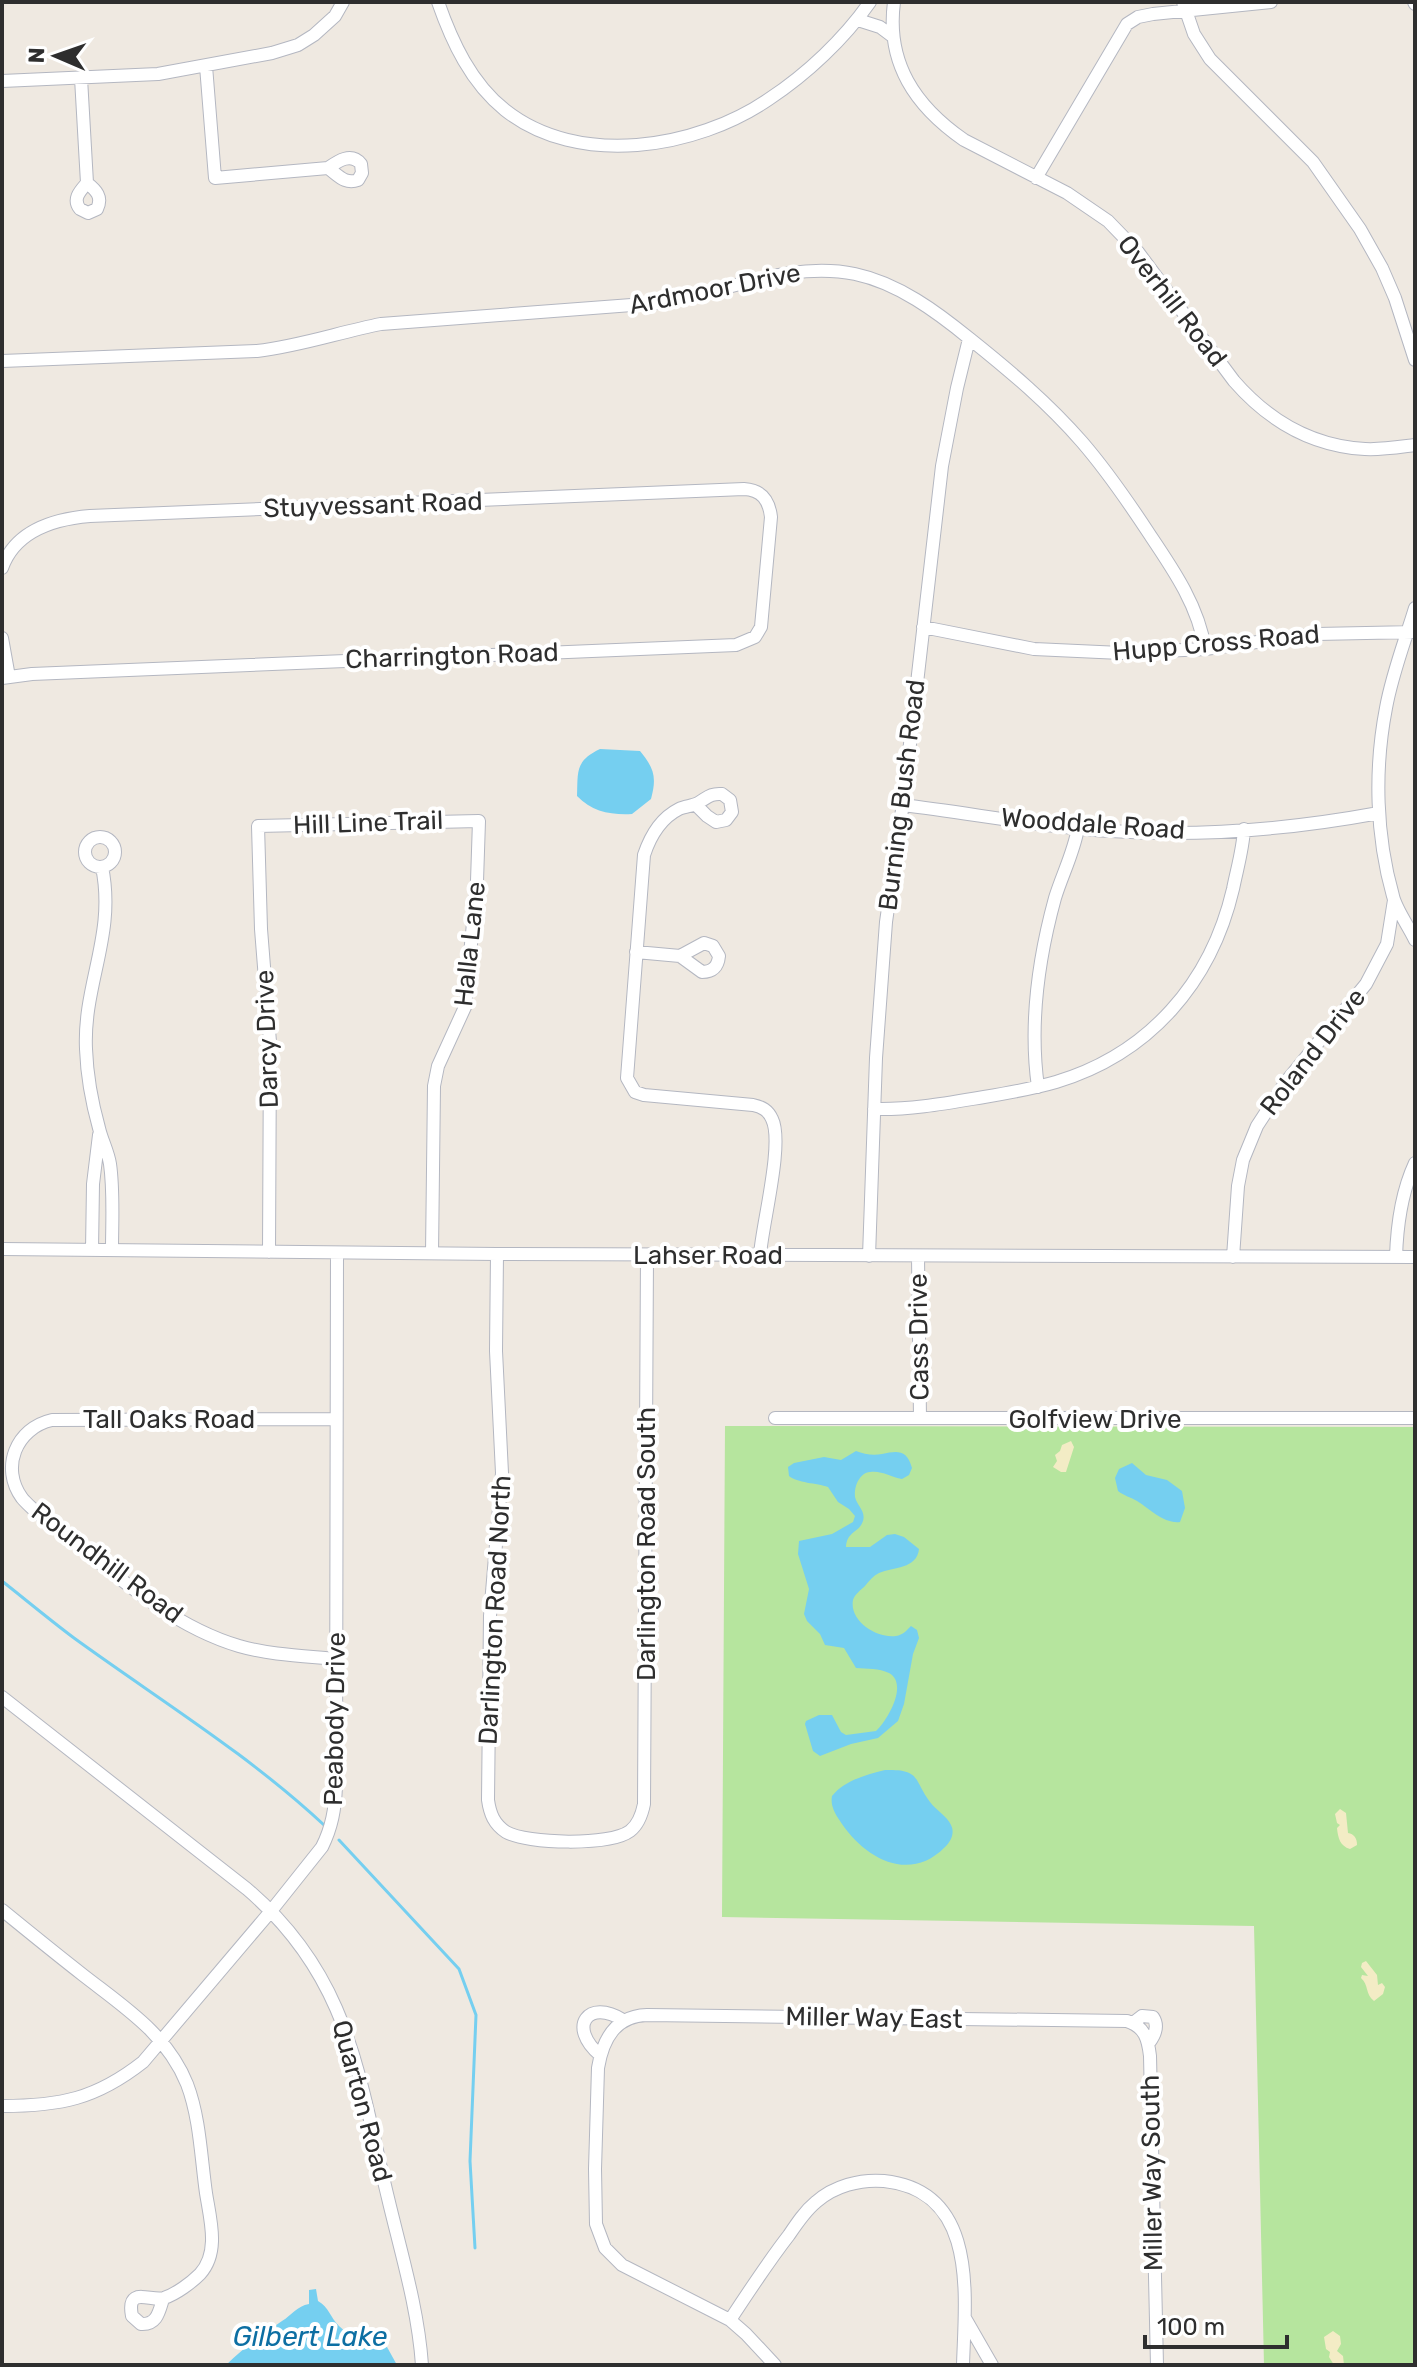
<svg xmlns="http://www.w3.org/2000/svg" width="1417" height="2367" viewBox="0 0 1417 2367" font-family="Rubik,sans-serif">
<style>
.green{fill:#b6e59e}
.sand{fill:#f3ecc5}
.water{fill:#75cff0}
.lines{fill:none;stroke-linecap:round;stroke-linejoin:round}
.stream{stroke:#75cff0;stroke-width:3}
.minor-casing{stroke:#b4b7c1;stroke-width:14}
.minor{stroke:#fff;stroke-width:12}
.labels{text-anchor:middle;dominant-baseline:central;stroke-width:8;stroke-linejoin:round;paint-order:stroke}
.street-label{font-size:26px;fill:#2e2e2e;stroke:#fff}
.water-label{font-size:28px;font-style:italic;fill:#0d6fa3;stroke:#fff}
</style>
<rect width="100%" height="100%" fill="#efe9e1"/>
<path class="green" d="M725,1426L1415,1427V2365H1264L1254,1926L722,1917Z"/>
<path class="sand" d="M1071,1441L1074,1447L1066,1472H1061L1053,1467L1057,1461L1055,1455L1060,1451L1062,1445Z
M1340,1809L1346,1813L1348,1833C1354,1834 1357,1838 1357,1845L1350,1849C1340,1846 1338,1838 1337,1828L1340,1825L1337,1823L1335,1814Z
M1366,1961L1377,1975L1378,1985L1382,1983L1385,1987L1383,1994L1374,2001C1365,1994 1369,1985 1361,1978L1362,1975L1368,1976L1361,1967L1362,1963Z
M1333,2331L1340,2336L1341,2344L1337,2351L1343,2356L1344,2365H1334L1329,2357L1330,2352L1326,2349L1324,2337Z"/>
<path class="water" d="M600,749L640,751C654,768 657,777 651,799L632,814C611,815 592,812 577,796C578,771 575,761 600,749Z
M856,1451C864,1454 873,1456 882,1454C897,1451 907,1449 912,1468L909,1475L902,1479C891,1477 881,1470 870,1472C859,1473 854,1487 855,1497C857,1506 866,1511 863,1521C859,1533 847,1531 846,1547H870L887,1535L895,1534L904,1537L919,1549C917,1569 893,1567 879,1573C873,1576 869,1581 865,1586C861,1590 855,1594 853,1600C849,1622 878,1639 896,1636C903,1635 907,1630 911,1626L917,1630L919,1638L913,1654L904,1704L898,1721L878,1738L851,1744L820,1756L813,1751L805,1724L806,1721L819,1715H832L841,1732L846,1735L876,1731C887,1721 909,1684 889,1673C879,1668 867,1669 856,1668L844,1648L825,1645L820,1634L807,1621L804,1614L809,1589L798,1554L799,1541L832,1534L853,1522L855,1516L849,1509L838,1502L828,1487C817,1483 797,1483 789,1476L788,1467L794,1463L824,1457L841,1460Z
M1132,1463L1146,1475L1167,1480L1182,1491L1185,1508L1180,1522C1164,1524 1150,1509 1137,1501C1131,1497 1124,1496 1118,1491L1115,1478L1119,1469Z
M885,1770C921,1769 913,1779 930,1802C936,1810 947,1816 951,1825C955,1833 951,1841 945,1847C910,1883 866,1859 842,1824C836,1815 830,1807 832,1796C845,1780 866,1775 885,1770Z
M316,2289L318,2301C329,2307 330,2317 339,2326C352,2339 370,2342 387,2347L397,2365H226C244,2347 262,2335 282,2321C292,2315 297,2306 309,2304V2290Z"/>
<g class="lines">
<path class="stream" d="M2,1581C26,1600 50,1620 74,1638C158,1699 248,1754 324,1825
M339,1840L459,1969L476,2015L470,2161L475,2248"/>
<g class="minor-casing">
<path id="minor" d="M438,2C452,42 471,83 505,110C578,168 696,149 769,99C807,74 844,39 870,2
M894,2C886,63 915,106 964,140L1067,193L1108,221L1138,252L1234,381C1268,420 1311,446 1365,449C1381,450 1399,447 1415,445
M1183,2L1194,34L1210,59L1313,162L1360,229L1382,268L1395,298L1415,360
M1414,2L1415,4
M858,20L880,27L892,36
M206,66L215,178L328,168C338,175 345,185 358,180L362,173L361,164C351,152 338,161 328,168
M81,78L87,183C80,191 72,199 80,209L88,213L97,209C103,197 96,190 87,183
M2,81L158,74L272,53L298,45L314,35L335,16L343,2
M1036,178L1127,24L1138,17L1153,14L1271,2
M2,361L257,351C300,346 340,332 381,324L658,303C723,294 788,260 855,274C898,283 937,312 970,339C1010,371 1048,403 1082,442C1107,471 1129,503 1150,535C1173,569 1199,607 1205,649
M2,568C15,531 54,519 90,516L744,489C762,490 769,500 771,517L761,627L755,637L736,645L32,674L2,678
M1415,608C1405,641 1392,674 1386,708C1374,770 1376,836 1393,896C1396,909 1409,927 1415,940
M923,627L1034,649L1121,653L1205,649L1317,634L1415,632
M2,638L9,677
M696,805L707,816L716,822L726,820L732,812L730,800L722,794C710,793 707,798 698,803C693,806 685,806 679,809C661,818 650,837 644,855L627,1078L635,1092L644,1095L753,1105C762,1107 768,1110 772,1119C784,1143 762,1225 760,1255
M902,805C971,813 1040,827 1110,831C1198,837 1292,829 1379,813
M85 852a15 15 0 1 1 30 0a15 15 0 1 1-30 0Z
M102,867C116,935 83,984 86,1049C87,1076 92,1103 99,1128C102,1141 108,1151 110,1164C114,1192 112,1222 112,1250
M636,952L680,956L702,972C713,972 718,966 719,956L713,946L704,943L680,956
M1038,1087C1029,1023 1038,960 1055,898C1062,875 1074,852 1078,828
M874,1109C911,1110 948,1103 984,1097C1008,1093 1032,1089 1056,1082C1149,1054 1211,983 1233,889C1237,869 1243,849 1244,829
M2,1249L497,1254L1415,1257
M92,1250L93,1184L99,1135
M269,1252L270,1042L261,929L258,826L479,821L477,881L465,1007L438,1066L434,1086L432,1253
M497,1254L496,1351L502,1473L490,1616L488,1800C490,1814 494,1824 506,1832C527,1844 610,1846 630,1831C639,1824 642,1814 644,1804L647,1255
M869,1256L876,1058L886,922L904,796L942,466L957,388L969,339
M918,1256L920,1418
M1233,1257L1238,1186L1243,1160L1257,1126L1285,1083L1366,984L1387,944L1394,900
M1396,1257C1397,1225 1401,1193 1415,1163
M775,1418H1415
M336,1419L52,1420C16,1428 0,1468 22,1498C26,1503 31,1507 36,1512C99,1559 161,1623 239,1646C270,1655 304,1656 336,1659
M2,1697L247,1889C350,1977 358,2075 388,2198C401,2253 418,2308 422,2365
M2,1910C29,1932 56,1954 83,1975C124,2007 167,2034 187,2084C200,2118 201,2158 206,2193C210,2219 220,2252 200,2274C191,2283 176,2294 164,2298C151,2302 126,2285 132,2316L141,2324C157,2325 159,2312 163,2299
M1133,2023L1142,2016L1153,2017C1159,2026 1155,2035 1149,2043
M600,2055C567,2027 588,1998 623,2020
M2,2106C60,2106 96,2099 143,2062L271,1911L322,1847C332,1827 335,1809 336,1787L337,1253
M965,2318L992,2365
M730,2320C749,2291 768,2262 789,2235C797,2223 805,2211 816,2202C834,2186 860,2179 884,2181C979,2191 965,2296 963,2365
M775,2365L746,2334L730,2320L622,2265L605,2248L596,2224L595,2169L598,2068C603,2038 616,2016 647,2015L1127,2021C1145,2027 1148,2039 1150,2056L1157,2365"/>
</g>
<use href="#minor" class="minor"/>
</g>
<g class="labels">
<g class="street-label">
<text transform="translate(715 289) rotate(-11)">Ardmoor Drive</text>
<text transform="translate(1172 301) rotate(52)">Overhill Road</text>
<text transform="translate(373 505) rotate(-2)">Stuyvessant Road</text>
<text transform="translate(1216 643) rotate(-5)">Hupp Cross Road</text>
<text transform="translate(452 656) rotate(-2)">Charrington Road</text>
<text transform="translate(902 795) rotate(-83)">Burning Bush Road</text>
<text transform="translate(368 823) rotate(-2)">Hill Line Trail</text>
<text transform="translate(1093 824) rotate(4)">Wooddale Road</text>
<text transform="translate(470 944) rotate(-84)">Halla Lane</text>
<text transform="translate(267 1039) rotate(-92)">Darcy Drive</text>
<text transform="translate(1313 1052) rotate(-52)">Roland Drive</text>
<text x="708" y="1255">Lahser Road</text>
<text transform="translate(919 1337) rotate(-91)">Cass Drive</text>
<text x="169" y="1419">Tall Oaks Road</text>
<text x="1095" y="1419">Golfview Drive</text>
<text transform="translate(646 1544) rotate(-90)">Darlington Road South</text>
<text transform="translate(107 1563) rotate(37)">Roundhill Road</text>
<text transform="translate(495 1610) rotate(-87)">Darlington Road North</text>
<text transform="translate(335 1719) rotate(-89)">Peabody Drive</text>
<text transform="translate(874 2018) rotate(1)">Miller Way East</text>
<text transform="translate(362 2101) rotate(75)">Quarton Road</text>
<text transform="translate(1152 2173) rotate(-91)">Miller Way South</text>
</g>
<g class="water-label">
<text x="310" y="2336">Gilbert Lake</text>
</g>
</g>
<rect width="1417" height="2367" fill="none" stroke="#2e2e2e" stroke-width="8"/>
<g transform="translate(56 56) rotate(272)" stroke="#ffffff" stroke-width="6" paint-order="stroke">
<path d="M0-6L14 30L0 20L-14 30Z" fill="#2e2e2e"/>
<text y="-12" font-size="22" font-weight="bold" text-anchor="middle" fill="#2e2e2e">N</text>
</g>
<path d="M1145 2335v12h142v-12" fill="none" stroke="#2e2e2e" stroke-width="4"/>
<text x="1157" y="2335" font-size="24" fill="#2e2e2e" stroke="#ffffff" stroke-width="6" paint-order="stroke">100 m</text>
</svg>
